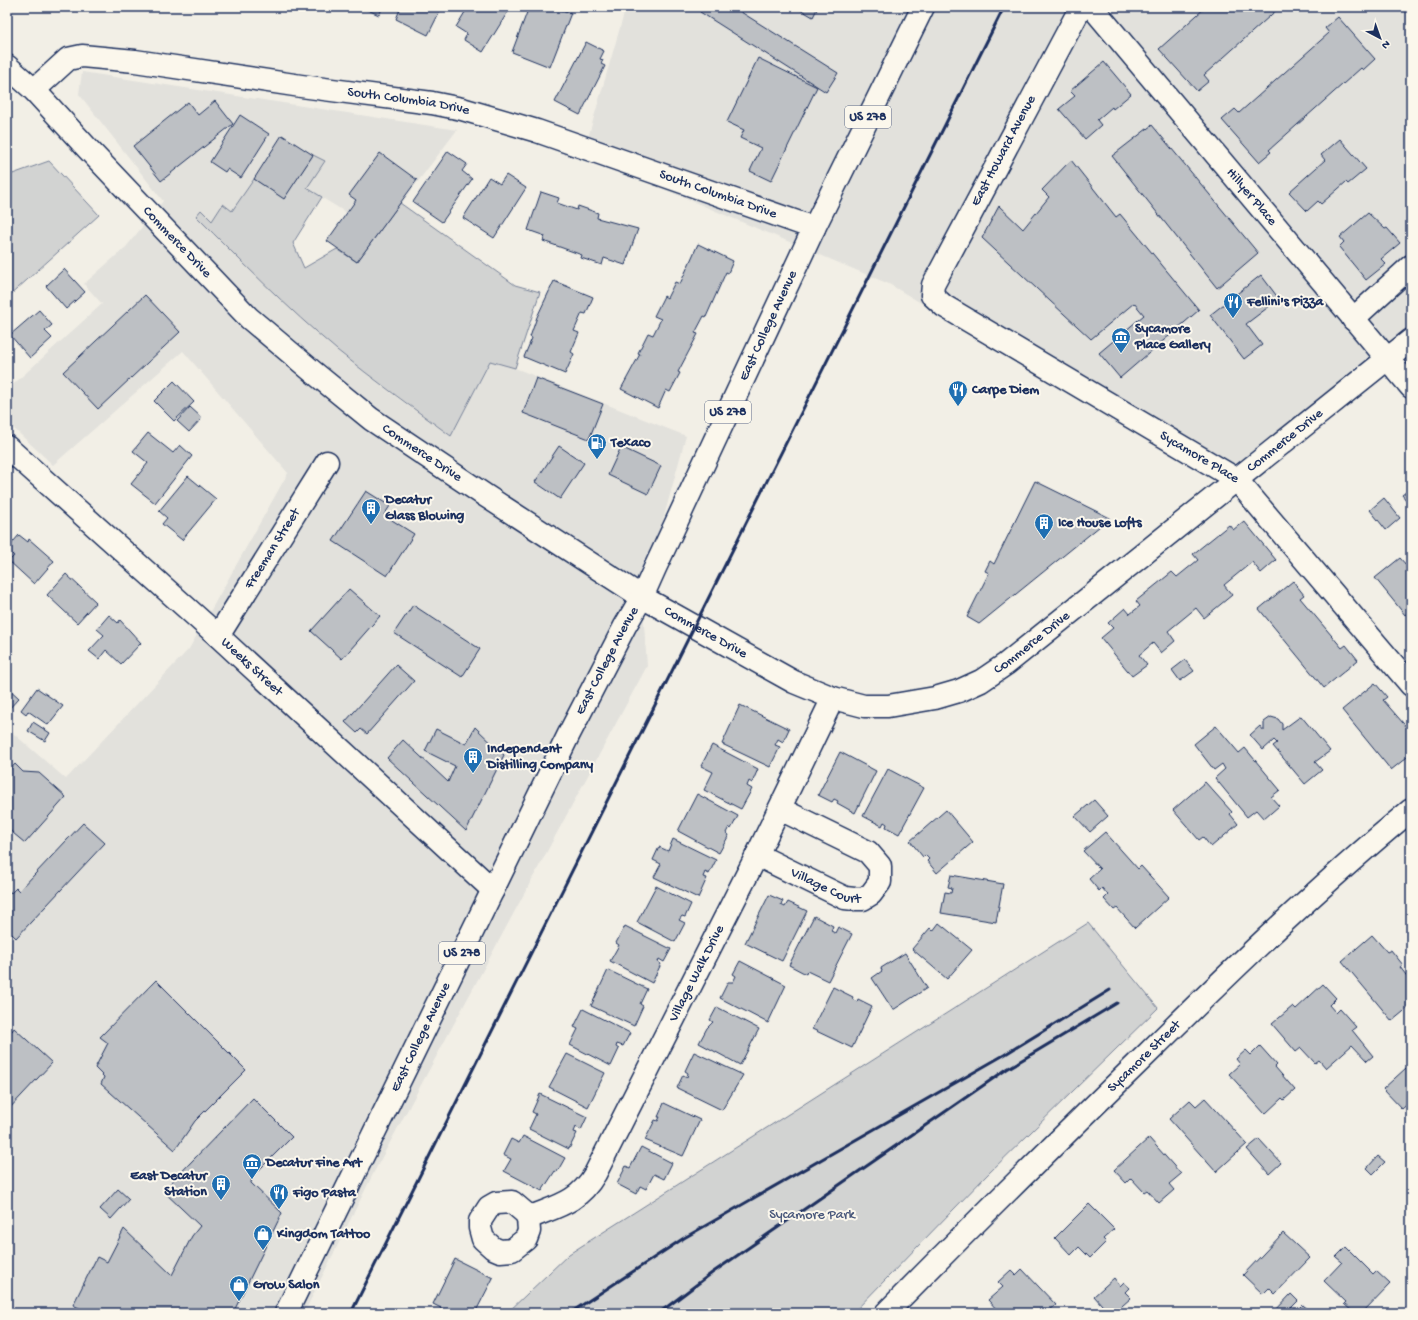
<svg xmlns="http://www.w3.org/2000/svg" width="1418" height="1320" viewBox="0 0 1418 1320" font-family="'Gochi Hand',sans-serif">
<style>
.built{fill:#e2e1dc}
.green{fill:#d2d3d2;stroke:#768198}
.building{fill:#bdc0c4;stroke:#1b2f5e}
.lines{fill:none;stroke-linecap:round;stroke-linejoin:round}
.minor-casing{stroke:#1b2f5e;stroke-width:25}
.major-casing{stroke:#1b2f5e;stroke-width:25}
.minor{stroke:#fbf7ec;stroke-width:22}
.major{stroke:#fbf7ec;stroke-width:22}
.rail{stroke:#1b2f5e;stroke-width:3}
.labels{text-anchor:middle;dominant-baseline:central;stroke-width:4;stroke-linejoin:round;paint-order:stroke}
.shield{fill:#fbf7ec;stroke:#5e6b89;stroke-width:1}
.shield-label{font-size:13px;font-weight:bold;fill:#1b2f5e}
.street-label{font-size:14px;fill:#1b2f5e;stroke:#fbf7ec}
.poi-label{font-size:14px;font-weight:bold;fill:#1b2f5e;stroke:#fbf7ec;text-anchor:start}
.park-label{font-size:14px;fill:#49587b;stroke:#fbf7ec}
</style>
<rect width="100%" height="100%" fill="#f2efe6"/>
<filter id="ink" filterUnits="userSpaceOnUse"><feTurbulence type="fractalNoise" baseFrequency=".025" numOctaves="2"/><feDisplacementMap in="SourceGraphic" scale="8" xChannelSelector="R" yChannelSelector="G"/><feConvolveMatrix kernelMatrix="1 2 1 2 8 2 1 2 1" color-interpolation-filters="sRGB"/></filter>
<g filter="url(#ink)">
<path class="built" d="M626,7H1411V340L1236,479L1189,462L889,284L583,155Z
M82,72L457,130L357,262L327,241L347,213L306,188L325,161L212,221L196,216L336,349L391,393L451,436L490,361L515,368L686,436L642,597L647,666L374,1172L304,1313H7V728L66,779L189,649L288,473L183,351L53,465L7,422V390L102,304L84,284L126,247L163,201L79,94Z"/>
<path class="green" d="M313,155L325,161L307,188L322,197L293,243L304,268L337,249L357,262L400,203L515,285L540,292L515,368L490,361L451,436C413,408 374,380 337,350C287,308 242,262 196,216L201,210L212,221L223,204L232,211L254,179L284,198Z
M49,161L99,215L7,298V176Z
M1088,923L1158,1008L987,1175L853,1313H507L569,1254Z"/>
<path class="building" d="M361,7H383L379,15Z
M401,7H442L428,35L396,19Z
M468,7H504L509,10L483,52L464,40L467,34L456,27Z
M529,7H552L571,13L550,67L512,52Z
M703,7H733L838,73L826,92L700,12Z
M796,7H818L813,17Z
M1206,7H1280L1204,75L1209,81L1197,91L1159,49Z
M1338,17L1375,59L1363,70L1361,68L1269,150L1271,152L1259,162L1222,120L1235,109L1239,113L1329,33L1325,28Z
M586,42L604,51L600,59L603,60L601,64L605,66L580,115L555,102Z
M758,58L817,87L771,181L750,171L761,148L740,138L744,130L727,122Z
M1104,62L1131,94L1113,109L1112,107L1097,120L1101,125L1085,139L1059,109L1075,96L1070,91Z
M215,101L233,124L161,181L133,146L188,102L198,115Z
M240,115L269,134L241,178L227,169L225,172L210,162Z
M1152,125L1258,253L1217,288L1112,156Z
M282,135L313,155L284,199L254,179Z
M1340,139L1366,169L1348,184L1346,182L1321,204L1318,201L1307,211L1289,192L1325,160L1321,155Z
M448,151L467,164L462,171L472,179L442,222L413,202Z
M380,153L417,180L357,262L327,241L356,200L349,195Z
M1071,160L1116,217L1120,214L1199,310L1120,378L1099,353L1144,315L1134,303L1091,339L982,238L999,206L1023,229L1049,197L1042,190Z
M506,175L526,188L494,238L463,218L489,177L500,184Z
M541,192L559,198L557,203L577,210L578,206L598,213L597,218L638,229L625,265L604,258L602,265L581,258L582,255L543,241L545,236L528,230Z
M1368,213L1385,229L1387,228L1400,243L1381,259L1386,264L1366,280L1339,247L1344,242L1340,237Z
M698,244L733,261L728,273L726,272L706,317L704,316L695,333L698,334L678,372L680,373L670,392L666,390L658,408L621,389L640,354L638,353L648,333L653,335L661,319L654,316L664,296L667,298L675,282L680,284Z
M64,269L85,292L66,309L46,286Z
M1261,275L1279,299L1246,324L1262,345L1244,359L1210,315Z
M554,281L593,297L586,314L582,313L574,331L579,333L571,352L574,354L565,374L524,357L532,338L530,337L537,317Z
M145,295L180,332L98,409L63,372Z
M39,310L52,325L45,331L52,338L30,358L10,335Z
M536,378L603,404L589,439L523,413Z
M174,381L194,402L174,421L154,401Z
M190,407L202,418L189,432L177,421Z
M148,433L173,453L180,445L192,456L155,503L131,484L148,463L133,451Z
M559,446L584,463L560,499L535,482Z
M621,447L661,466L648,494L608,475Z
M188,476L216,499L182,540L162,524L167,518L159,511Z
M1035,481L1110,518L979,624L967,617L989,573L985,571L990,561L994,564Z
M1411,488V506L1402,495Z
M366,491L390,506L384,515L414,534L387,576L333,541Z
M1384,498L1400,518L1386,530L1370,510Z
M1244,521L1276,560L1261,573L1252,562L1224,585L1232,595L1204,618L1196,608L1168,631L1175,641L1161,653L1153,643L1139,655L1147,665L1132,676L1101,638L1113,628L1108,623L1125,608L1130,614L1140,606L1136,601L1172,572L1177,577L1198,560L1193,554L1229,525L1233,530Z
M19,535L28,542L29,539L54,561L34,584L9,561L14,556L7,549Z
M1400,558L1407,566L1411,562V610L1405,615L1375,578Z
M66,574L96,602L77,623L47,595Z
M1293,581L1304,595L1300,598L1342,648L1346,645L1358,660L1324,688L1259,609Z
M349,589L380,616L342,659L311,631Z
M413,605L480,649L462,677L394,633Z
M109,615L118,623L120,620L141,643L121,664L106,650L99,659L89,651L104,635L97,629Z
M1185,660L1194,671L1180,681L1172,670Z
M396,665L414,681L367,734L361,729L357,733L345,722Z
M1375,683L1387,697L1383,700L1410,731L1411,730V754L1391,770L1342,710Z
M7,687L19,698L7,711Z
M37,688L63,706L48,725L28,711L26,714L21,710Z
M740,705L789,729L783,742L778,739L775,745L780,747L770,767L722,744Z
M1301,716L1330,751L1315,762L1322,770L1305,784L1273,746L1277,743L1274,740L1263,750L1250,735L1260,726L1264,731V722L1271,717L1278,719L1282,724V730Z
M33,722L50,733L45,741L28,731Z
M1216,726L1239,753L1245,748L1280,790L1271,797L1279,806L1264,819L1256,810L1247,817L1215,778L1225,769L1222,764L1214,770L1194,744Z
M475,727L504,755L466,831L387,758L403,740L448,782L455,766L425,751L436,729L466,744Z
M712,745L758,769L752,783L749,781L747,786L752,789L741,809L704,790L713,772L701,766Z
M840,752L876,771L855,813L837,803L838,801L834,799L832,802L818,795Z
M15,764L23,772L39,773L66,797L25,843L7,828V773Z
M888,769L924,788L899,834L886,827L887,824L884,822L882,826L863,816Z
M1205,782L1232,812L1230,814L1238,824L1211,847L1203,837L1199,840L1173,810Z
M697,794L738,816L731,829L729,827L726,833L729,835L719,853L678,831Z
M1094,800L1108,816L1090,832L1075,816Z
M946,810L973,842L937,873L927,861L929,859L925,855L923,857L910,841Z
M83,823L105,843L16,938L7,929V888L11,893L16,888L19,891Z
M1105,832L1138,869L1141,866L1169,897L1135,928L1117,908L1114,910L1104,899L1108,895L1102,888L1099,891L1089,879L1100,869L1083,851Z
M673,839L716,860L709,874L705,872L703,877L707,878L698,898L654,877L661,864L653,860L659,847L668,851Z
M951,875L1003,884L996,922L941,913L945,892L951,893L952,888L948,887Z
M656,886L691,904L685,917L682,916L679,920L685,923L675,942L637,922Z
M769,895L783,901L781,905L785,907L788,902L807,911L782,961L745,943Z
M814,916L833,926L831,931L835,933L838,927L852,934L828,981L807,971L806,974L789,965Z
M939,923L972,950L947,979L912,949L930,928L933,931Z
M625,926L671,949L664,962L659,959L658,962L661,964L652,983L610,961L619,945L616,943Z
M1372,935L1387,952L1391,950L1403,965L1400,967L1409,979L1411,977V1010L1409,1007L1392,1021L1342,961Z
M905,953L927,988L893,1010L872,978L882,971L881,968Z
M740,961L786,985L768,1023L720,998L728,982H733L736,976L733,974Z
M608,970L647,989L640,1004L643,1006L634,1026L591,1006Z
M156,980L246,1070L195,1121L175,1150L101,1084L104,1077L95,1068L108,1043L100,1037Z
M1323,984L1336,998L1329,1005L1336,1013L1340,1009L1356,1027L1352,1030L1373,1056L1367,1061L1352,1045L1326,1068L1319,1060L1315,1063L1301,1048L1296,1052L1272,1024L1293,1006L1296,1009Z
M833,987L853,997L852,999L857,1002L858,999L872,1006L852,1048L812,1029Z
M717,1007L759,1029L740,1065L699,1043L707,1028L713,1022L710,1020Z
M583,1009L630,1033L623,1046L617,1044L616,1047L619,1049L611,1066L570,1045L578,1029L574,1027Z
M7,1026L12,1031L14,1028L52,1063L7,1111Z
M1260,1046L1277,1065L1275,1067L1295,1090L1284,1100L1282,1098L1265,1114L1229,1074L1240,1064L1236,1059L1246,1050L1251,1055Z
M694,1052L743,1075L722,1110L677,1088L683,1075L687,1077L688,1073L685,1071Z
M567,1054L605,1073L588,1107L549,1087Z
M1406,1068L1411,1073V1101L1402,1109L1383,1089Z
M540,1094L587,1117L581,1130L576,1127L574,1132L577,1133L569,1149L529,1129L536,1114L532,1112Z
M253,1098L292,1137L252,1177L251,1183L282,1213L233,1313H86L83,1310L73,1305L97,1257L107,1262L124,1229L172,1275L192,1236L200,1226L163,1191Z
M1205,1098L1247,1144L1216,1172L1169,1119L1190,1100L1196,1106Z
M664,1103L700,1120L683,1156L645,1140L655,1120L658,1121L660,1117H658Z
M523,1136L565,1158L557,1172L555,1171L542,1191L504,1171L511,1159L503,1155L511,1139L519,1143Z
M1149,1138L1181,1174L1169,1184L1174,1190L1159,1203L1147,1190L1144,1192L1131,1178L1126,1183L1114,1170Z
M1259,1139L1281,1163L1269,1174L1247,1149Z
M641,1147L672,1163L664,1179L654,1174L646,1189L640,1186L636,1194L617,1184L626,1166L630,1168Z
M1378,1156L1385,1162L1373,1174L1367,1168Z
M118,1189L129,1199L111,1219L100,1209Z
M1089,1204L1114,1229L1103,1239L1106,1242L1090,1258L1079,1247L1071,1255L1055,1238Z
M1283,1233L1310,1258L1275,1294L1269,1288L1263,1294L1243,1275Z
M1346,1247L1373,1274L1376,1271L1390,1284L1362,1313H1354L1344,1304L1346,1302L1324,1281L1342,1262L1336,1257Z
M455,1259L493,1278L475,1313H439L441,1308L433,1304Z
M1022,1269L1056,1305L1049,1311L1051,1313H1000L988,1300L1003,1287L998,1282L1011,1270L1016,1275Z
M1114,1278L1120,1286L1124,1282L1129,1288L1125,1292L1131,1298L1114,1313H1109L1094,1296Z
M1291,1294L1298,1301L1291,1308L1296,1312L1303,1305L1310,1311L1312,1308L1317,1313H1273Z"/>
<g class="lines">
<g class="minor-casing">
<g id="minor">
<path id="s1" d="M1081,7L933,285L932,295L944,306L1236,479L1411,685"/>
<path id="s2" d="M1092,7L1411,387"/>
<path id="s3" d="M34,90L68,59L82,56L135,61L301,86L432,103L462,109L537,131L814,228"/>
<path d="M1353,319L1411,266"/>
<path id="s4" d="M7,447L218,636L493,890"/>
<path id="s5" d="M218,636L327,462"/>
<path id="s6" d="M757,855L845,898L854,899H863L871,894L880,882V866L868,852L780,809"/>
<path d="M512,1202L525,1213L528,1218L529,1231L526,1239L512,1250L500,1251L493,1248L483,1239L480,1228V1221L489,1207L496,1203Z"/>
<path id="s7" d="M528,1218C557,1206 578,1203 595,1174L757,855L833,698"/>
<path id="s8" d="M886,1313C972,1225 1060,1139 1148,1053C1233,969 1319,886 1411,810"/>
</g>
</g>
<g class="major-casing">
<g id="major">
<path id="s9" d="M7,66L34,90L88,149L249,318L312,371L371,419L486,496L642,597L794,682L833,698L864,706H888L935,698L959,691L981,681L1006,664L1411,340"/>
<path id="s10" d="M286,1313L569,734L625,626L642,597L655,568L814,228L923,7"/>
</g>
</g>
<use href="#minor" class="minor"/>
<use href="#major" class="major"/>
<path class="rail" d="M351,1313L1004,7
M570,1313L684,1238L1004,1055L1110,990
M659,1313L712,1273L1007,1069L1117,1003"/>
</g>
</g>
<defs>
<g id="restaurant-pin" transform="scale(1)"><path d="M0 17L-7.5 6A9.5 9.5 0 1 1 7.5 6Z" fill="#1f6fb2" stroke="#fbf7ec"/><path d="M-5-6h1v4h1v-4h1v4h1v-4h1v5L-1.5 .5V6h-2V.5L-5-1ZM5-6V6H3V1.5H1.5Q1.5-4 5-6Z" fill="#fff"/></g>
<g id="museum-pin" transform="scale(1)"><path d="M0 17L-7.5 6A9.5 9.5 0 1 1 7.5 6Z" fill="#1f6fb2" stroke="#fbf7ec"/><path d="M0-6L6-3V-2H-6V-3ZM-5-1h2V3h-2ZM-1-1h2V3h-2ZM3-1h2V3H3ZM-6 4H6V6H-6Z" fill="#fff"/></g>
<g id="fuel-pin" transform="scale(1)"><path d="M0 17L-7.5 6A9.5 9.5 0 1 1 7.5 6Z" fill="#1f6fb2" stroke="#fbf7ec"/><path d="M-5.5-6h7V0h2V4h1.3V-2.5L3-4.5l.8-.8L6-3V5H2.5V1h-1V6h-7ZM-4.2-4.7v3.2H.2V-4.7Z" fill="#fff"/></g>
<g id="building-pin" transform="scale(1)"><path d="M0 17L-7.5 6A9.5 9.5 0 1 1 7.5 6Z" fill="#1f6fb2" stroke="#fbf7ec"/><path d="M-4-6H4V6H1V3H-1V6H-4ZM-2.5-4.3h1.7v1.8h-1.7ZM.8-4.3h1.7v1.8H.8ZM-2.5-1h1.7V.8h-1.7ZM.8-1h1.7V.8H.8Z" fill="#fff"/></g>
<g id="shop-pin" transform="scale(1)"><path d="M0 17L-7.5 6A9.5 9.5 0 1 1 7.5 6Z" fill="#1f6fb2" stroke="#fbf7ec"/><path d="M-5-2.5h2.3a2.7 3.5 0 0 1 5.4 0H5L5.5 6h-11ZM-1.5-2.5h3a1.5 2.3 0 0 0-3 0Z" fill="#fff"/></g>
</defs>
<g fill-rule="evenodd">
<use href="#restaurant-pin" x="1233" y="302"/>
<use href="#museum-pin" x="1121" y="337"/>
<use href="#restaurant-pin" x="958" y="390"/>
<use href="#fuel-pin" x="597" y="443"/>
<use href="#building-pin" x="371" y="508"/>
<use href="#building-pin" x="1044" y="523"/>
<use href="#building-pin" x="473" y="757"/>
<use href="#museum-pin" x="252" y="1163"/>
<use href="#building-pin" x="221" y="1184"/>
<use href="#restaurant-pin" x="279" y="1193"/>
<use href="#shop-pin" x="263" y="1234"/>
<use href="#shop-pin" x="239" y="1285"/>
</g>
<g class="labels">
<g class="shield">
<rect x="845" y="106" width="46" height="22" rx="3"/>
<rect x="705" y="401" width="46" height="22" rx="3"/>
<rect x="439" y="942" width="46" height="22" rx="3"/>
</g>
<g class="shield-label">
<text x="868" y="117">US 278</text>
<text x="728" y="412">US 278</text>
<text x="462" y="953">US 278</text>
</g>
<g class="street-label">
<text stroke="none"><textPath href="#s3" startOffset="390">South Columbia Drive</textPath></text>
<text transform="translate(1004 151) rotate(-62)">East Howard Avenue</text>
<text stroke="none"><textPath href="#s3" startOffset="714">South Columbia Drive</textPath></text>
<text stroke="none"><textPath href="#s2" startOffset="248">Hillyer Place</textPath></text>
<text stroke="none"><textPath href="#s9" startOffset="245">Commerce Drive</textPath></text>
<text stroke="none"><textPath href="#s10" startOffset="1099">East College Avenue</textPath></text>
<text stroke="none"><textPath href="#s9" startOffset="1589">Commerce Drive</textPath></text>
<text stroke="none"><textPath href="#s9" startOffset="569">Commerce Drive</textPath></text>
<text stroke="none"><textPath href="#s1" startOffset="638">Sycamore Place</textPath></text>
<text stroke="none"><textPath href="#s5" startOffset="103">Freeman Street</textPath></text>
<text stroke="none"><textPath href="#s9" startOffset="905">Commerce Drive</textPath></text>
<text stroke="none"><textPath href="#s9" startOffset="1265">Commerce Drive</textPath></text>
<text stroke="none"><textPath href="#s10" startOffset="727">East College Avenue</textPath></text>
<text stroke="none"><textPath href="#s4" startOffset="329">Weeks Street</textPath></text>
<text stroke="none"><textPath href="#s6" startOffset="76">Village Court</textPath></text>
<text stroke="none"><textPath href="#s7" startOffset="307">Village Walk Drive</textPath></text>
<text stroke="none"><textPath href="#s10" startOffset="307">East College Avenue</textPath></text>
<text stroke="none"><textPath href="#s8" startOffset="364">Sycamore Street</textPath></text>
</g>
<g class="poi-label">
<text x="1247" y="302">Fellini's Pizza</text>
<text x="1135" y="329">Sycamore<tspan x="1135" dy="16">Place Gallery</tspan></text>
<text x="972" y="390">Carpe Diem</text>
<text x="611" y="443">Texaco</text>
<text x="385" y="500">Decatur<tspan x="385" dy="16">Glass Blowing</tspan></text>
<text x="1058" y="523">Ice House Lofts</text>
<text x="487" y="749">Independent<tspan x="487" dy="16">Distilling Company</tspan></text>
<text x="266" y="1163">Decatur Fine Art</text>
<text x="207" y="1176" text-anchor="end">East Decatur<tspan x="207" dy="16">Station</tspan></text>
<text x="293" y="1193">Figo Pasta</text>
<text x="277" y="1234">Kingdom Tattoo</text>
<text x="253" y="1285">Grow Salon</text>
</g>
<g class="park-label">
<text x="812" y="1215">Sycamore Park</text>
</g>
</g>
<rect width="1418" height="1320" fill="none" stroke="#fbf7ec" stroke-width="24"/>
<rect x="12" y="12" width="1394" height="1296" fill="none" stroke="#1b2f5e" stroke-width="1.5" filter="url(#ink)"/>
<g transform="translate(1380 38) rotate(139)" stroke="#fbf7ec" stroke-width="3" paint-order="stroke">
<path d="M0-3L7 15L0 10L-7 15Z" fill="#1b2f5e"/>
<text y="-6" font-size="11" font-weight="bold" text-anchor="middle" fill="#1b2f5e">N</text>
</g>
</svg>
